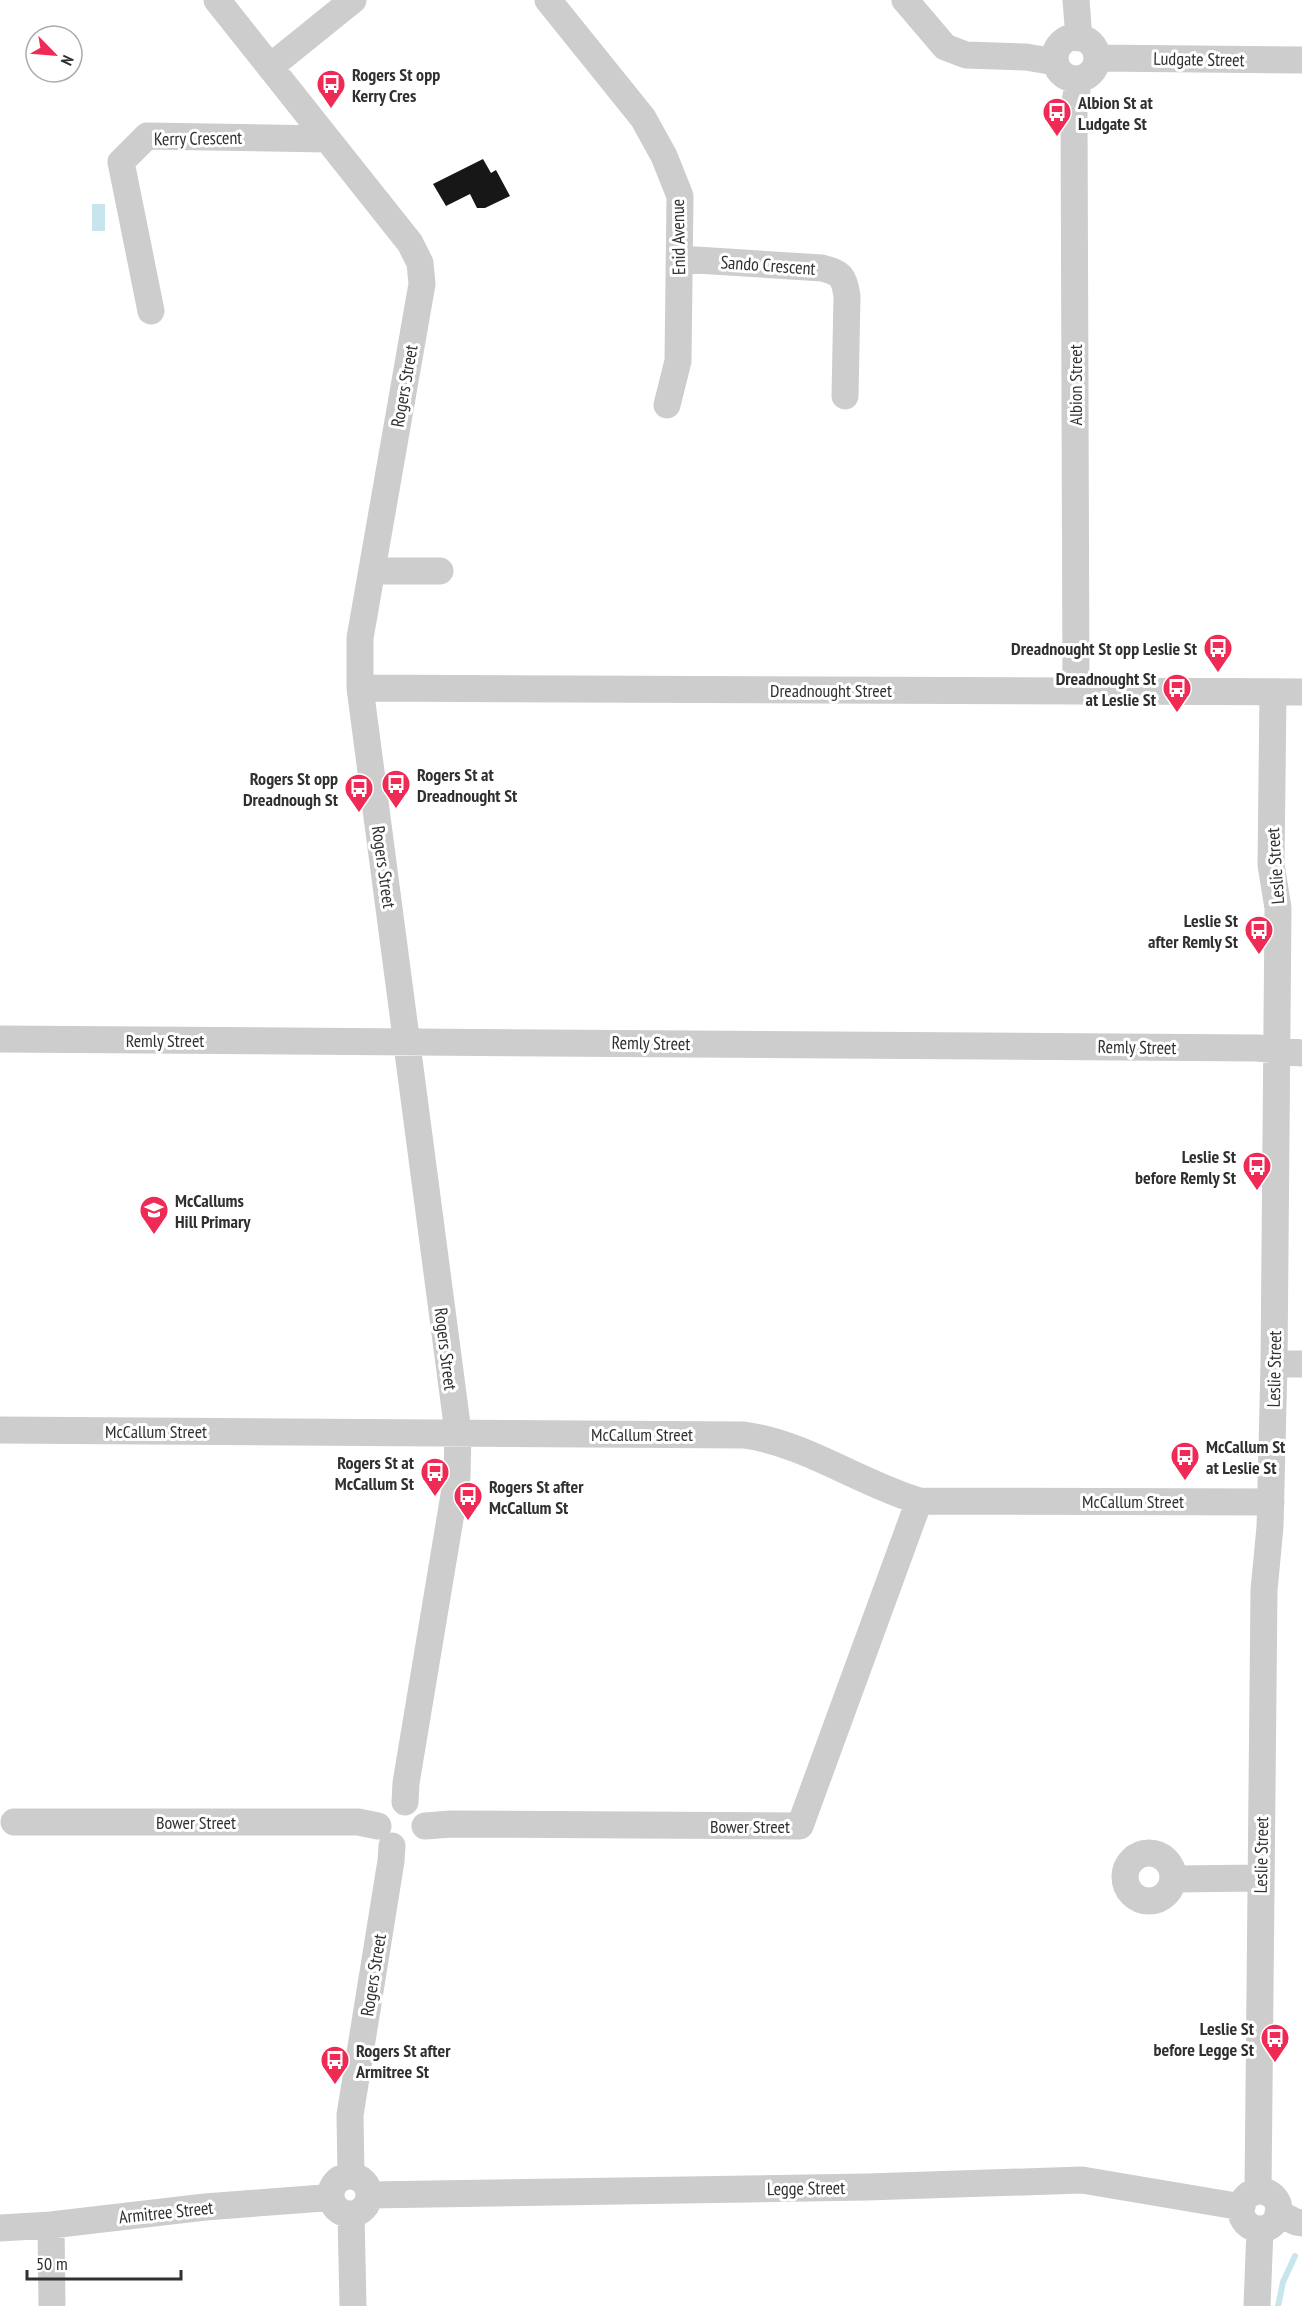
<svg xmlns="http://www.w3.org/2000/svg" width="1302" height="2306" viewBox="0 0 1302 2306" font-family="'PT Sans Narrow',sans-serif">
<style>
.water{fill:#c8e5ee}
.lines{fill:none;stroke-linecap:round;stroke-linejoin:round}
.stream{stroke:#c8e5ee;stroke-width:6}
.building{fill:#171717}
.minor{stroke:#cdcdcd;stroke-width:27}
.labels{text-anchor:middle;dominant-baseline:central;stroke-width:6;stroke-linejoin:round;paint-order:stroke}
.street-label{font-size:18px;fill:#303030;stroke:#fff}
.poi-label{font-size:18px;font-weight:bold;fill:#303030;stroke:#fff;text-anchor:start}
</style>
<rect width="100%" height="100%" fill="#fff"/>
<path class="water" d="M92,204H105V231H92Z"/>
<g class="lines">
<path class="stream" d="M1278,2306L1283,2282L1295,2256"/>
</g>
<path class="building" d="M483,159L491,173L496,170L510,196L485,208H477L470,194L446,206L433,184Z"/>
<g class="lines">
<path class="minor" d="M217,0L410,243L420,263L422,284L360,638V688L458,1432L457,1477L406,1783L405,1802
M548,0L643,118L664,156L680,196L678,361L667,405
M905,0L945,47L966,55L1026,57L1055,62
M1076,0L1079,38
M1055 58a21 21 0 1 1 42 0a21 21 0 1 1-42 0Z
M1097,58L1302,60
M270,67L353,0
M680,259L822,268C841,273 844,276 847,296L845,396
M151,311L121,162L147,136L327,139
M372,571H440
M360,688L1302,692
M1076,691L1074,107L1079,79
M0,1039L1258,1048L1302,1053
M1274,1364H1302
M0,1430L744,1435C807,1444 859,1483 919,1501L1271,1502
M14,1822H358L378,1826
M425,1826L451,1824L800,1826L919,1501
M1125 1877a24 24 0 1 1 48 0a24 24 0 1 1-48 0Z
M1173,1879L1260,1878
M351,2175L350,2115L391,1861L392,1846
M331 2195a19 19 0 1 1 38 0a19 19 0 1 1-38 0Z
M1258,2191L1264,1590L1270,1527L1274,1364L1278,908L1271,865L1273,692
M1241 2210a19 19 0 1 1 38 0a19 19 0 1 1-38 0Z
M369,2195L867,2187L1082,2180L1242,2207
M1278,2213L1296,2222L1302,2223
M351,2214L353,2306
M51,2225L52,2306
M0,2228L51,2225L205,2207L323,2198L331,2201
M1257,2306L1260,2229"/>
</g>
<defs>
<g id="bus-pin" transform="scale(1.5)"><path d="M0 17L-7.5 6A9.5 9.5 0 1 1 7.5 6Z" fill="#ee2a55" stroke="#fff"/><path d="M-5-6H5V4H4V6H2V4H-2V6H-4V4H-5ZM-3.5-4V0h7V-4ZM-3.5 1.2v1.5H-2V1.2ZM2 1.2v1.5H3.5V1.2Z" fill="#fff"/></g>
<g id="school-pin" transform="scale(1.5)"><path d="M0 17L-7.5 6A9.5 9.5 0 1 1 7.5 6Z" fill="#ee2a55" stroke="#fff"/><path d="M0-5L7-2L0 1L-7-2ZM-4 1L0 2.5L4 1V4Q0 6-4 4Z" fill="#fff"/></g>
</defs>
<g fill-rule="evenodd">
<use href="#bus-pin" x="331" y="84"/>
<use href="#bus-pin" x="1057" y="112"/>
<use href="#bus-pin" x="1218" y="648"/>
<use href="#bus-pin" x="1177" y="688"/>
<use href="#bus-pin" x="396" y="784"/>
<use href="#bus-pin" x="359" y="788"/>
<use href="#bus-pin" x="1259" y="930"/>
<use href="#bus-pin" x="1257" y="1166"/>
<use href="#school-pin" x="154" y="1210"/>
<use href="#bus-pin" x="1185" y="1456"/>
<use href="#bus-pin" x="435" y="1472"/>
<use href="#bus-pin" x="468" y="1496"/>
<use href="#bus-pin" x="1275" y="2038"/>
<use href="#bus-pin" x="335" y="2060"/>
</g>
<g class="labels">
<g class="street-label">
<text transform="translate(1199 59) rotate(1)">Ludgate Street</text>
<text transform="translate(198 138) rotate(-1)">Kerry Crescent</text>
<text transform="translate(678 237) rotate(-91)">Enid Avenue</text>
<text transform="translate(768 265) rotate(4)">Sando Crescent</text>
<text transform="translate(1075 385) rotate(-90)">Albion Street</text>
<text transform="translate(404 386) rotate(-80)">Rogers Street</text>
<text x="831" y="690">Dreadnought Street</text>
<text transform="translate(1275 866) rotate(-94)">Leslie Street</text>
<text transform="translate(384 867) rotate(82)">Rogers Street</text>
<text x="165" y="1040">Remly Street</text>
<text transform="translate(651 1043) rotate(1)">Remly Street</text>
<text transform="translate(1137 1047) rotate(1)">Remly Street</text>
<text transform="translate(446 1349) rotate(83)">Rogers Street</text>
<text transform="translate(1274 1369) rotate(-89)">Leslie Street</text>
<text x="156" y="1431">McCallum Street</text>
<text x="642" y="1434">McCallum Street</text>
<text x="1133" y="1501">McCallum Street</text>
<text x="196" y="1822">Bower Street</text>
<text x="750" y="1826">Bower Street</text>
<text transform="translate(1261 1855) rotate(-89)">Leslie Street</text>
<text transform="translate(373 1975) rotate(-81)">Rogers Street</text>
<text transform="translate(806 2188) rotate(-1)">Legge Street</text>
<text transform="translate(166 2212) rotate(-6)">Armitree Street</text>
</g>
<g class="poi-label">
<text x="352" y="74">Rogers St opp<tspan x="352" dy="21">Kerry Cres</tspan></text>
<text x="1078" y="102">Albion St at<tspan x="1078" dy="21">Ludgate St</tspan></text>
<text x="1197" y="648" text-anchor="end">Dreadnought St opp Leslie St</text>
<text x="1156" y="678" text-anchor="end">Dreadnought St<tspan x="1156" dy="21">at Leslie St</tspan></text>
<text x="417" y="774">Rogers St at<tspan x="417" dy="21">Dreadnought St</tspan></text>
<text x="338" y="778" text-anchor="end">Rogers St opp<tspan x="338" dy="21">Dreadnough St</tspan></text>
<text x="1238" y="920" text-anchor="end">Leslie St<tspan x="1238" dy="21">after Remly St</tspan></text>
<text x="1236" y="1156" text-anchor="end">Leslie St<tspan x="1236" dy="21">before Remly St</tspan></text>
<text x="175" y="1200">McCallums<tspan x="175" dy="21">Hill Primary</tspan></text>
<text x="1206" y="1446">McCallum St<tspan x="1206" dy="21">at Leslie St</tspan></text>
<text x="414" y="1462" text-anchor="end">Rogers St at<tspan x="414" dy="21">McCallum St</tspan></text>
<text x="489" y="1486">Rogers St after<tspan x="489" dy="21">McCallum St</tspan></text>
<text x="1254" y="2028" text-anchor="end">Leslie St<tspan x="1254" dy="21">before Legge St</tspan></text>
<text x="356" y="2050">Rogers St after<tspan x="356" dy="21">Armitree St</tspan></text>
</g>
</g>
<g transform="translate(54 54) rotate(115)"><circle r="28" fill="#ffffff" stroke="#acacac" stroke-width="1.5"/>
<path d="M0-4.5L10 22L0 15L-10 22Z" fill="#ee2a55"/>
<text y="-9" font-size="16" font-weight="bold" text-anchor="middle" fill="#303030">N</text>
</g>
<path d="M27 2270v9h154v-9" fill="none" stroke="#303030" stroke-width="3"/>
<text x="36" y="2270" font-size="18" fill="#303030" stroke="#ffffff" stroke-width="4.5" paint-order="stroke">50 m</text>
</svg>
